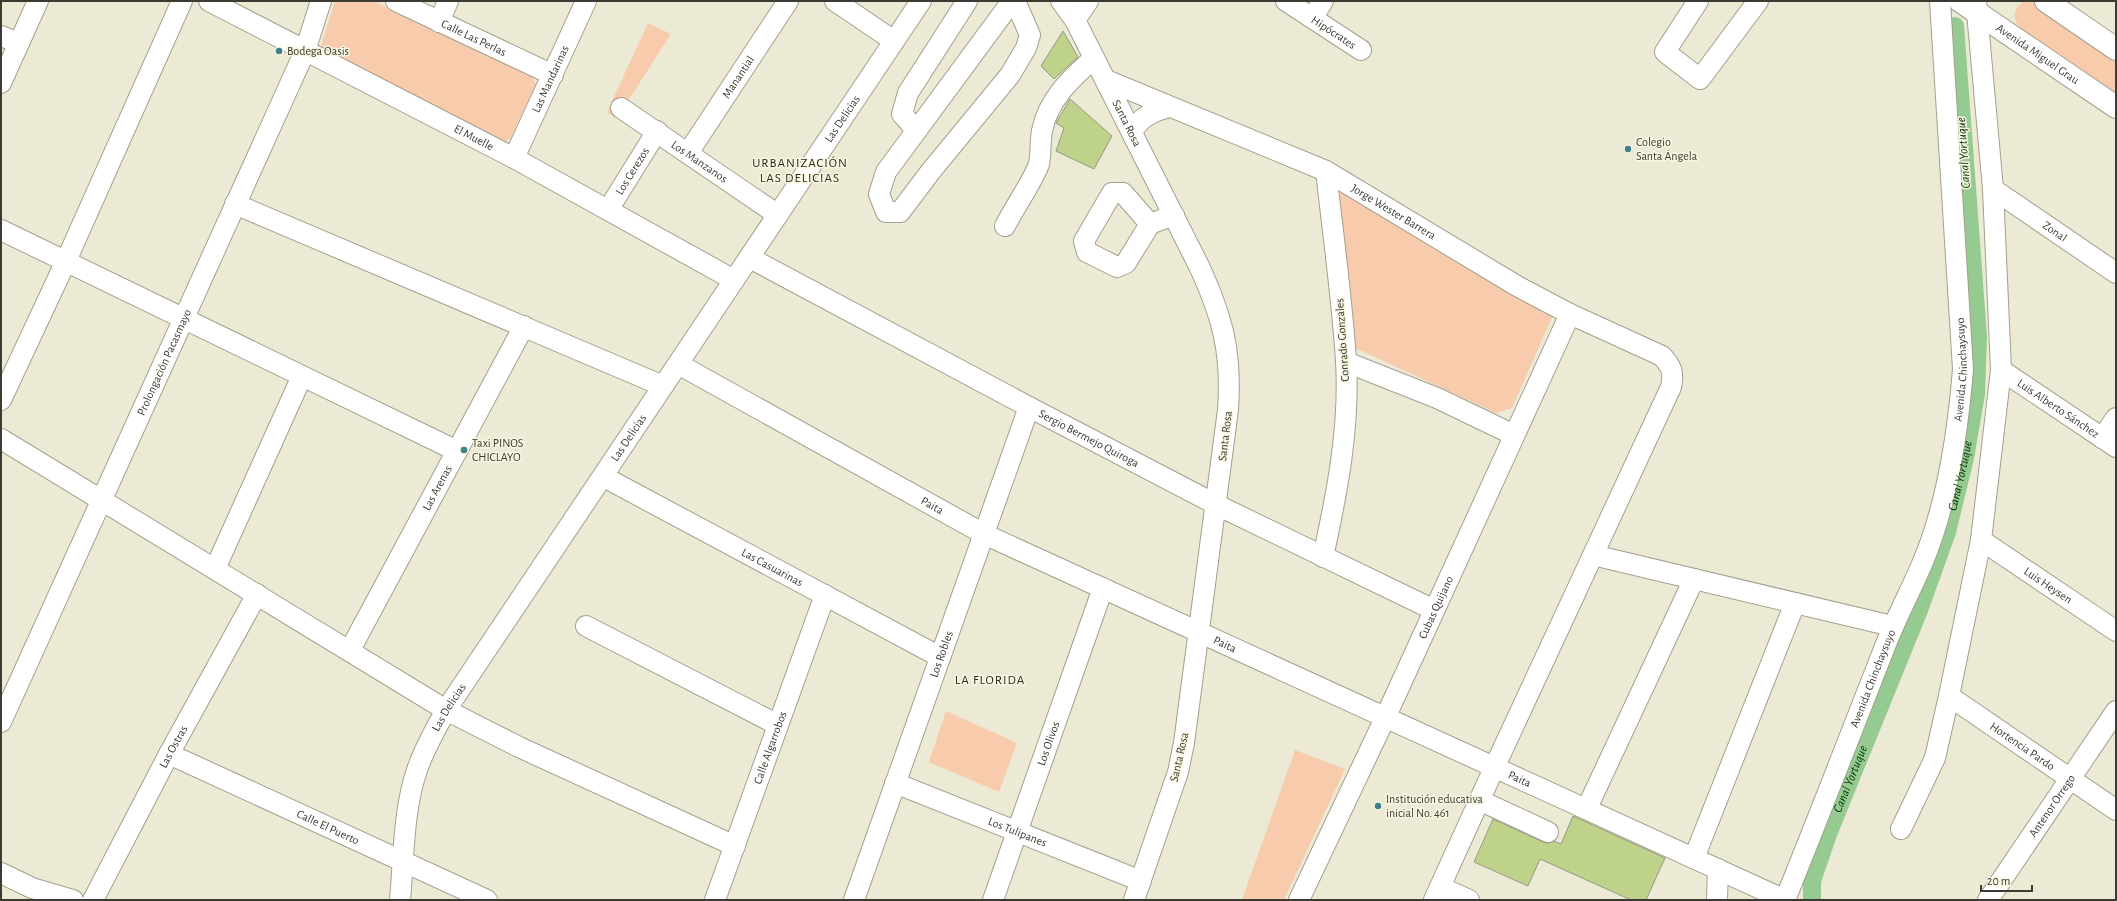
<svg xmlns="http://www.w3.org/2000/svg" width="2117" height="901" viewBox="0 0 2117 901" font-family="'Alegreya Sans',sans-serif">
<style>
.green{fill:#f8cbad}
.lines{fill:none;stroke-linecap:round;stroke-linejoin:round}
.canal{stroke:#95ca90;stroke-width:18}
.building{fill:#bed289;stroke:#949987}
.minor-casing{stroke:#a3a08d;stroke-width:22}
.major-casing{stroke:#a3a08d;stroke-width:24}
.minor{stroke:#fff;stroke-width:20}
.major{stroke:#fff;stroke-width:22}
.poi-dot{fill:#3c828c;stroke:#f9f6e2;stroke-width:1.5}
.labels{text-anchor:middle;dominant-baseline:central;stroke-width:3;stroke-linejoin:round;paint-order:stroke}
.street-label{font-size:12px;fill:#3c3b33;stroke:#f9f6e2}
.poi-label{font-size:12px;fill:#3c3b33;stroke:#f9f6e2;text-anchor:start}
.water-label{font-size:13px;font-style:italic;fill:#003800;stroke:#f9f6e2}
.neighbourhood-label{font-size:13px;letter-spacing:1px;fill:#2d2a1b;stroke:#f9f6e2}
</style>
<rect width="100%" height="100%" fill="#ece9d5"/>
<path class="green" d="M335,1H373L531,75L536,84L510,139L506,141L501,140L321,46Z
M2025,1H2035L2116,56V93L2020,28C2012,18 2013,7 2025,1Z
M648,23L671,34L617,118L607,112Z
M1343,191L1553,315L1512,408L1496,413L1349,345L1337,196Z
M946,711L1017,743L999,792L929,762Z
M1295,750L1345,769L1284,900H1242Z"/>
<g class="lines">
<path class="canal" id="s1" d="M1812,900V881L1828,834L1919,610L1947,532L1965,458L1976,394L1978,337L1955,26"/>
</g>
<path class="building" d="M1063,31L1078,57L1054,79L1041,66Z
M1070,99L1112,136L1094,169L1056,151L1064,128L1056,123Z
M1573,816L1665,858L1646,900H1631L1540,859L1528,886L1474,862L1493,819L1543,842L1549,843L1554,841L1561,844Z"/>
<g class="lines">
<g class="minor-casing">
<g id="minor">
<path id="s2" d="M209,1L514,158L734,280"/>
<path id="s3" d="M396,1L553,75"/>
<path d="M835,1L894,41"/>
<path d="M1012,1L886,172L879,194L886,212H900L931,171L1010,75L1026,48L1030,35L1015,1"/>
<path id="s4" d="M1061,1L1075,20L1199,266C1223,318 1232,353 1228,410L1184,743L1178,772L1134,900"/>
<path id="s5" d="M1286,1L1361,50"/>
<path d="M1698,1L1665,52L1700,79L1758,1"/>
<path d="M1312,18L1323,1"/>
<path d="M1075,20L1088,1"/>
<path d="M439,22L448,1"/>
<path d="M1,36L19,43"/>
<path id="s6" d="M1106,80L1326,171L1517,286L1570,314L1662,356C1672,367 1674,373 1671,387L1495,766L1434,900"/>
<path d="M1,83L38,1"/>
<path id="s7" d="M621,108L778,215"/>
<path d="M916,130L902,114L908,93L967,1"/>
<path d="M1132,132C1141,116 1152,112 1169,107"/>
<path id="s8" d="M688,153L788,1"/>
<path id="s9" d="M514,158L586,1"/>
<path id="s10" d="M1993,189L2116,273"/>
<path d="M235,204L663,386"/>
<path id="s11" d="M608,210L657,131"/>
<path d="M1150,224L1123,193H1112L1084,241L1087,252L1117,267L1126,263L1150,224L1174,215"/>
<path d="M1005,226C1014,208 1033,181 1039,164C1041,157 1040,140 1042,131C1048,99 1071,79 1094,58"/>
<path d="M1,230L457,451"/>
<path id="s12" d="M750,258L1029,407L1217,505L1434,610"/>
<path d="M1346,362L1437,398L1514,435"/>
<path id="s13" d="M678,364L984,534L1785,900C1819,816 1851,733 1884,649C1895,620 1910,592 1922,564C1947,506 1958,431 1963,369L1940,1"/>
<path id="s14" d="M2001,370L2116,447"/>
<path d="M1,400L66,261L182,1"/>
<path d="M2102,438L2116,418"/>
<path d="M1,439L446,710L519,747L735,846"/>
<path id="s15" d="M604,477L940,657"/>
<path id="s16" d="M1981,540L2116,631"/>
<path d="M1593,555L1892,626"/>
<path d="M1323,557C1337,493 1350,427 1346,361C1342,298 1333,234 1326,171"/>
<path d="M215,569L302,376"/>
<path d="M586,626L778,725"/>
<path id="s17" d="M350,650L524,326"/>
<path id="s18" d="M1949,696L2116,810"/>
<path id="s19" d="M1,722L305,51L321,1"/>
<path id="s20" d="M169,754L487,900"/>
<path id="s21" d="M895,783L1141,881"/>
<path d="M1479,800L1548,832"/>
<path d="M1587,808L1694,579"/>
<path d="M1901,829L1935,758L1949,696L1981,540L2001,370L1993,189L1976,1"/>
<path d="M1694,858L1795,603"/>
<path d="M1,873L32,888L73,900"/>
<path d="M1440,887L1469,900"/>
<path id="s22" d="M93,900L169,754L257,594"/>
<path id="s23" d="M400,900C404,857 403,811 417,770C424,749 435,730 446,710L921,1"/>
<path id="s24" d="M715,900L825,595"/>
<path id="s25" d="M854,900L1029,407"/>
<path id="s26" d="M993,900L1103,588"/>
<path id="s27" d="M1299,900L1386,716L1570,314"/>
<path d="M1717,900L1718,869"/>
<path id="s28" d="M1988,900L2116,711"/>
</g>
</g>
<g class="major-casing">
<g id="major">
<path id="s29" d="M1960,1L2116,107"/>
<path d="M2046,1L2116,49"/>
</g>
</g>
<use href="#minor" class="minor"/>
<use href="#major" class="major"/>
</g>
<g class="poi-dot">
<circle cx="279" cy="51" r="4"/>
<circle cx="1628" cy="149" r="4"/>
<circle cx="464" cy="450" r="4"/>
<circle cx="1378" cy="806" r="4"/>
</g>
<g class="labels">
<g class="street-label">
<text stroke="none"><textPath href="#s5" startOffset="57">Hipócrates</textPath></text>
<text stroke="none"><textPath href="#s3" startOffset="86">Calle Las Perlas</textPath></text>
<text stroke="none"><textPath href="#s29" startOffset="94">Avenida Miguel Grau</textPath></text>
<text stroke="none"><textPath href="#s8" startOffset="91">Manantial</textPath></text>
<text stroke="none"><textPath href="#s9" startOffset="87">Las Mandarinas</textPath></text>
<text stroke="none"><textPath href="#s23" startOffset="910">Las Delicias</textPath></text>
<text stroke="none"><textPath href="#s4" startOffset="139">Santa Rosa</textPath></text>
<text stroke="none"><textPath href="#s2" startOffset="298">El Muelle</textPath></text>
<text stroke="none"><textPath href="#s7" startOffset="95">Los Manzanos</textPath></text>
<text stroke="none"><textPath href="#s11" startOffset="46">Los Cerezos</textPath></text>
<text stroke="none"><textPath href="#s6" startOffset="317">Jorge Wester Barrera</textPath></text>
<text stroke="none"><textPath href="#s10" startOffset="75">Zonal</textPath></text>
<text transform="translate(1342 340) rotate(-94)">Conrado Gonzales</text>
<text stroke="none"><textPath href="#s19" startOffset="395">Prolongación Pacasmayo</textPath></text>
<text stroke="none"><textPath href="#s13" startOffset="1793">Avenida Chinchaysuyo</textPath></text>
<text stroke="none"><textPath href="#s14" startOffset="69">Luis Alberto Sánchez</textPath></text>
<text transform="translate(1225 436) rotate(-83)">Santa Rosa</text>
<text stroke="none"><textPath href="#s23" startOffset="526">Las Delicias</textPath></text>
<text stroke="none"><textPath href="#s12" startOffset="384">Sergio Bermejo Quiroga</textPath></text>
<text stroke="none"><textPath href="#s17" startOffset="184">Las Arenas</textPath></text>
<text stroke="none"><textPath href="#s13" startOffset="291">Paita</textPath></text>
<text stroke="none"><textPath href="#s15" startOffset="191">Las Casuarinas</textPath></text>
<text stroke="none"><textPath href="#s16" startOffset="81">Luis Heysen</textPath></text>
<text stroke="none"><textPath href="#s27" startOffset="323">Cubas Quijano</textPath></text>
<text stroke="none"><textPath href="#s13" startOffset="615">Paita</textPath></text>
<text stroke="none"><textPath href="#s25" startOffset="261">Los Robles</textPath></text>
<text stroke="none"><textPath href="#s13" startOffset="1469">Avenida Chinchaysuyo</textPath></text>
<text stroke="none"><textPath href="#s23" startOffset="202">Las Delicias</textPath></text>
<text stroke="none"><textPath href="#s26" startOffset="166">Los Olivos</textPath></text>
<text stroke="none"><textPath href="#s22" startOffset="173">Las Ostras</textPath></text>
<text stroke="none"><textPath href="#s18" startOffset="89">Hortencia Pardo</textPath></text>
<text stroke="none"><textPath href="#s24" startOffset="162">Calle Algarrobos</textPath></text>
<text transform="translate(1179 757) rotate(-77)">Santa Rosa</text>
<text stroke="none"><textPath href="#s13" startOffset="939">Paita</textPath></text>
<text stroke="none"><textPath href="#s28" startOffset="114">Antenor Orrego</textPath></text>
<text stroke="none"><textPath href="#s20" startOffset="175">Calle El Puerto</textPath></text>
<text stroke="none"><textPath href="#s21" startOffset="132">Los Tulipanes</textPath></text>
</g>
<g class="poi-label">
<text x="287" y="51">Bodega Oasis</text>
<text x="1636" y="142">Colegio<tspan x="1636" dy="14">Santa Ángela</tspan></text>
<text x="472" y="443">Taxi PINOS<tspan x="472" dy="14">CHICLAYO</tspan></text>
<text x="1386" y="799">Institución educativa<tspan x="1386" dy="14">inicial No. 461</tspan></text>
</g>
<g class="water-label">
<text transform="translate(1964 153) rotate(-94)">Canal Yortuque</text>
<text stroke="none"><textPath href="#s1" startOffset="451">Canal Yortuque</textPath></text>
<text stroke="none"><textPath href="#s1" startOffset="128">Canal Yortuque</textPath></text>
</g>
<g class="neighbourhood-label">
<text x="800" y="163">URBANIZACIÓN<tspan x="800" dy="15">LAS DELICIAS</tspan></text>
<text x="990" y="680">LA FLORIDA</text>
</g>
</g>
<rect width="2117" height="901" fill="none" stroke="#3c3b33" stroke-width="4"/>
<path d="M1981 885v6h51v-6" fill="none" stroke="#3c3b33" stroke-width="2"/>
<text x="1987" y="885" font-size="12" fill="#3c3b33" stroke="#f9f6e2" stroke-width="3" paint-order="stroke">20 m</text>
</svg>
